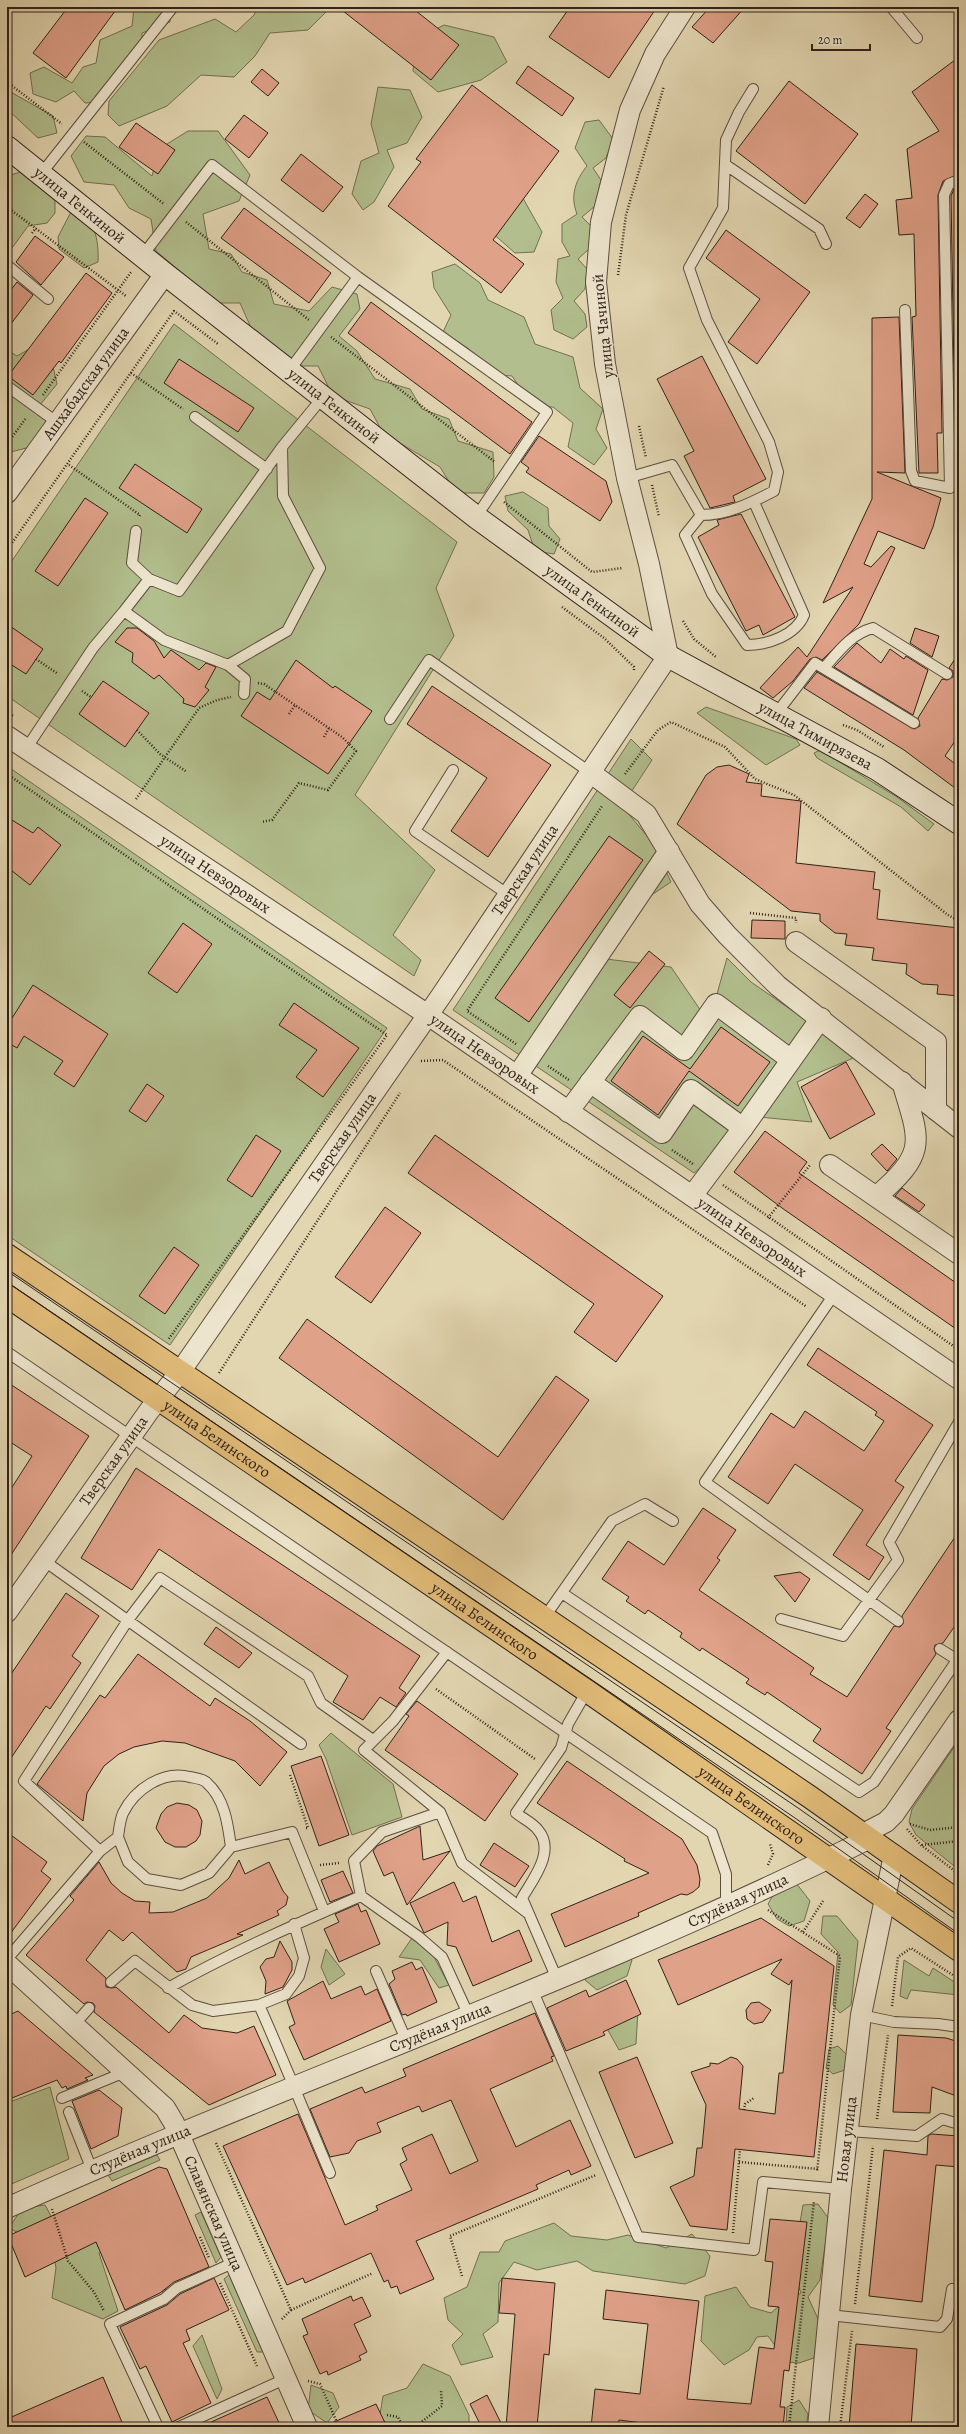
<svg xmlns="http://www.w3.org/2000/svg" width="966" height="2434" viewBox="0 0 966 2434" font-family="Alegreya,serif">
<style>
.green{fill:#b2be8d;stroke:#717053}
.building{fill:#e0a189;stroke:#302119}
.lines{fill:none;stroke-linecap:round;stroke-linejoin:round}
.lane-casing{stroke:#5c4e3f;stroke-width:12}
.street-casing{stroke:#5c4e3f;stroke-width:22}
.secondary-casing{stroke:#302119;stroke-width:24}
.primary-casing{stroke:#302119;stroke-width:24}
.path{stroke:#302119;stroke-width:2.5;stroke-dasharray:1 2;stroke-linecap:butt}
.lane{stroke:#ece4cc;stroke-width:10}
.street{stroke:#ece4cc;stroke-width:20}
.secondary{stroke:#ece4cc;stroke-width:22}
.primary{stroke:#e1bb78;stroke-width:22}
.tram{stroke:#302119;stroke-width:1}
.labels{text-anchor:middle;dominant-baseline:central;stroke-width:3;stroke-linejoin:round;paint-order:stroke}
.street-label{font-size:16px;fill:#302119;stroke:#ece4cc}
</style>
<rect width="100%" height="100%" fill="#e2d6b1"/>
<filter id="stains"><feTurbulence type="fractalNoise" baseFrequency=".005" numOctaves="4"/><feColorMatrix values="0 0 0 0 .2 0 0 0 0 .09 0 0 0 0 .02 0 0 0 .5 -.17"/></filter>
<radialGradient id="worn" r=".72"><stop offset=".6" stop-color="#630" stop-opacity="0"/><stop offset="1" stop-color="#630" stop-opacity=".3"/></radialGradient>
<path class="green" d="M134,7H171L170,22L142,33V52L102,102L85,103L74,91L56,102L33,94L30,73L44,67L72,83L83,67L96,63L100,40L132,26Z
M258,7H325L327,11L308,30L270,33L255,56L234,77L201,75L167,106L119,126L108,115L109,101L159,40L215,19L236,32L254,15Z
M444,25L494,37L507,62L481,80L438,92L413,71L416,39Z
M7,87L9,91L53,116L57,133L38,138L7,109Z
M378,87L410,90L422,117L407,143L387,150L394,167L374,202L363,210L352,194L361,161L379,153L371,124Z
M599,120L613,139L606,158L593,168L601,180L595,206L582,217L591,226L589,249L578,259L587,269L585,289L574,301L585,314L587,327L573,339L554,330L551,310L563,298L556,282L558,259L570,256L562,242V224L577,214C570,196 575,181 587,166L575,148L585,122Z
M188,131H218L250,175L239,201L203,214L209,249L231,254L242,272L267,280L274,304L309,311L332,287L357,294L360,309L339,336L357,351L375,379L410,389L422,409L449,419L458,441L493,452L494,477L484,493H456L440,467L383,433L370,409L333,396L318,366H300L252,330L240,303H218L156,251L151,219L129,208L114,185L84,182L71,156L86,136L105,137L152,176L159,149Z
M24,171L55,195V213L47,223L28,226L7,255V176Z
M520,193L542,232L534,252L515,253L482,224Z
M73,208C95,219 99,239 98,262L84,268L59,249L58,237Z
M455,264L480,283L488,300L524,317L535,344L573,357L580,388L603,409L596,429L607,448L594,465L568,447L573,423L553,407H533L512,376L487,374L469,349L443,332L451,315L434,288L432,272Z
M174,324L457,542L436,588L454,636L355,795L435,870L393,935L421,960L414,976L7,696V568Z
M31,348L52,362L57,384L40,405L48,426L30,447L7,453L13,475L7,483V350L17,356Z
M523,492L548,508L549,526L560,539L554,554L535,551L528,530L508,511L505,496Z
M706,707L796,739L800,745L766,765L697,713Z
M631,739L652,760L622,806L652,842L671,882L647,898L606,959L671,967L701,1011L717,994L727,958L751,982L858,1056L797,1082L812,1122L758,1117L694,1173L453,1010Z
M820,750L897,797L934,824L928,831L901,807L817,758L814,753Z
M7,766L387,1028L170,1345L7,1235Z
M331,1733L393,1784L402,1817L352,1835L326,1759L319,1745Z
M959,1740V1870L916,1835L909,1822L912,1809Z
M796,1883L810,1901L804,1921L789,1926L777,1919L768,1904L778,1886Z
M823,1916H837L858,1941L851,2005L840,2013L833,2005L838,1952L821,1934Z
M412,1938L434,1957L449,1985L439,1988L420,1960L399,1957Z
M326,1949L345,1974L329,1985L321,1967Z
M621,1951L632,1960L627,1976L597,1990L585,1980L589,1963Z
M904,1960L929,1976L933,1968L959,1985V1995L911,1990L907,1999L900,1996Z
M638,2010L636,2044L619,2050L605,2025Z
M838,2046L847,2055L845,2070L833,2074L826,2068L829,2049Z
M50,2087L69,2159L7,2186V2103Z
M157,2155L160,2160L112,2181L108,2175Z
M818,2204L829,2219L820,2280L808,2297L819,2321L814,2358L799,2363L787,2362L768,2336L757,2337L749,2350L724,2365L701,2341L705,2296L736,2287L750,2307L771,2313L785,2301L801,2293L792,2269L803,2205Z
M45,2205L56,2225L78,2221L102,2231L135,2218L155,2244L165,2247L178,2272L163,2293L132,2239L99,2253L118,2311L103,2319L52,2298L56,2268L49,2230L28,2238L9,2228L22,2208Z
M201,2212L221,2257L216,2263L195,2215Z
M554,2223L571,2236L607,2240L628,2235L666,2248L692,2234L710,2256L705,2276L685,2284L593,2271L577,2261L537,2270L514,2262L499,2283L498,2322L483,2334L493,2357L461,2365L452,2345L463,2334L448,2320L444,2298L467,2287L480,2252H499L505,2241Z
M229,2275L263,2352H257L224,2279Z
M202,2335L222,2389L217,2399L193,2346Z
M423,2364L450,2376L469,2415V2427H378L383,2396L407,2388Z
M311,2385L333,2393L339,2407L327,2423L308,2410Z
M799,2400L808,2414L806,2427H786L787,2407Z"/>
<path class="building" d="M68,7H118L66,78L33,53Z
M338,7H411L459,45L431,80Z
M570,7H657L609,78L549,37Z
M710,7H745L713,43L692,27Z
M959,57V174L943,181L938,195L942,433H937L938,473H919L912,317L916,316L914,234L899,235L896,200L912,198L907,149L939,131L912,92Z
M528,66L574,98L562,116L516,83Z
M262,69L279,83L268,96L251,82Z
M789,81L858,134L805,204L736,151Z
M472,85L559,151L493,240L524,264L501,293L388,206L421,162L416,159Z
M244,115L268,133L249,158L225,139Z
M136,123L175,150L158,174L119,147Z
M301,154L343,187L323,212L281,180Z
M959,187V433H955L951,196L954,189Z
M865,194L878,204L860,228L846,218Z
M244,208L331,273L309,303L221,238Z
M726,230L810,292L757,364L728,342L760,299L706,258Z
M35,236L64,257L41,285L16,262Z
M86,273L112,293L61,363L59,361L33,395L8,376Z
M17,282L33,295L7,329V295Z
M371,302L532,422L510,454L348,333Z
M899,317L905,473L877,472L941,498L933,527L924,549L878,531L864,564L871,567L891,546L895,548L859,624L822,660L816,657L810,659L793,681L773,698L760,688L798,647L807,657L853,587L823,603L872,499V318Z
M702,356L766,479L733,496L735,502L710,508L684,456L694,451L657,379Z
M179,359L254,408L238,432L164,383Z
M539,436L606,481L612,502L600,521L526,472L529,468L521,462Z
M135,464L202,509L187,533L119,488Z
M85,498L108,513L58,586L35,571Z
M741,514L795,617L763,635L759,625L746,631L698,537L719,525L717,520Z
M7,624L43,649L26,674L7,662Z
M127,628H137L154,641L164,658L171,650L199,670L206,663L216,667L205,687L209,690L195,707L183,703L184,699L159,675L154,679L132,662L133,653L115,642Z
M915,628L939,636L932,657L910,643Z
M857,643L881,663L890,649L904,659L906,656L928,670L913,715L834,667Z
M959,653V735L945,756L959,767V791L904,750L804,688L817,672L914,729L920,726L918,718L942,679L947,680L953,677V671L949,668Z
M296,660L333,688L335,686L372,711L328,774L241,716L257,692L270,700Z
M103,681L149,713L125,747L79,714Z
M432,686L551,765L488,857L451,831L487,778L407,724Z
M729,765L749,774L746,782L762,784L761,796L801,801L796,863L875,872L873,889L880,890L877,919L959,928V996L937,994L938,985L922,984L906,974L907,964L872,960L874,948L845,945L847,934L835,933L820,921V914L791,911L677,824L706,775L717,767Z
M7,817L33,833L38,827L61,845L30,885L7,867Z
M609,836L643,860L529,1022L495,998Z
M752,920L785,921V939L751,938Z
M183,923L212,944L177,993L148,973Z
M649,951L665,964L630,1008L614,995Z
M33,985L108,1034L74,1087L54,1074L63,1061L24,1036L17,1048L7,1042V1026Z
M294,1003L359,1048L323,1097L296,1077L317,1050L279,1025Z
M721,1027L770,1062L738,1106L689,1071L658,1115L611,1081L643,1036L690,1069Z
M846,1062L875,1114L830,1139L801,1087Z
M147,1084L164,1096L146,1122L129,1111Z
M765,1131L807,1162L799,1173L959,1285V1331L782,1208L734,1172Z
M256,1135L281,1151L252,1197L227,1180Z
M435,1135L663,1296L616,1362L574,1332L594,1304L408,1173Z
M882,1144L897,1159L887,1171L871,1154Z
M902,1188L925,1205L919,1212L895,1196Z
M385,1207L421,1233L371,1303L335,1277Z
M174,1247L199,1265L165,1314L139,1296Z
M307,1319L498,1457L556,1376L589,1400L503,1520L279,1358Z
M818,1348L933,1425L895,1481L904,1487L866,1545L884,1557L869,1580L833,1555L863,1510L795,1464L768,1504L728,1477L771,1413L794,1428L805,1411L864,1451L884,1421L875,1415L877,1412L807,1365Z
M7,1382L89,1436L7,1561V1495L32,1456L7,1440Z
M136,1468L420,1656L399,1688L406,1693L396,1707L380,1697L363,1720L333,1702L348,1676L159,1549L132,1590L81,1558Z
M703,1508L736,1530L717,1558L720,1560L699,1590L814,1668L810,1674L847,1697L894,1626L900,1627L903,1624L902,1616L959,1531V1620L943,1643L935,1645L934,1649L936,1654L886,1728L891,1731L862,1774L813,1741L821,1729L767,1692L765,1695L746,1683L749,1679L702,1648L700,1651L680,1637L682,1633L648,1610L645,1614L626,1601L629,1597L602,1579L628,1541L664,1565Z
M800,1572L810,1579L795,1602L774,1576Z
M66,1593L99,1616L72,1656L81,1663L50,1709L46,1706L7,1764V1680Z
M216,1627L252,1653L239,1668L204,1644Z
M138,1654L210,1706L215,1698L250,1721L287,1752L260,1786L235,1761L185,1743L162,1741L134,1747L119,1754L104,1766L87,1793L83,1821L37,1784L100,1695L105,1698Z
M417,1701L518,1774L485,1821L385,1750L409,1716L406,1714Z
M321,1756L349,1835L319,1846L291,1766Z
M567,1761L682,1839L697,1865L700,1879L699,1887L693,1892L687,1895L681,1894L638,1913L639,1916L565,1947L551,1914L649,1873L624,1861L625,1859L537,1803Z
M177,1803L189,1805L197,1810L202,1821L200,1835L196,1841L186,1847H175L165,1842L156,1828L161,1814L167,1807Z
M420,1826L423,1860L450,1851L407,1905L393,1872L384,1876L373,1851L377,1846Z
M7,1832L47,1862L41,1871L51,1879L7,1938Z
M494,1843L529,1866L515,1887L480,1865Z
M239,1860L245,1874L269,1862L283,1891L288,1897L286,1905L277,1911L279,1915L237,1934L243,1935L191,1957L186,1969L177,1972L132,1932L123,1941L109,1930L86,1960L106,1978V1987L112,1988L116,1987L169,2033L184,2015L202,2028L237,2033L254,2026L276,2075L209,2105L94,2012L95,2006L93,2003L87,2002L84,2004L26,1955L74,1900L70,1896L99,1862L111,1883L122,1893L135,1901L150,1902L149,1913L173,1912L207,1898L229,1878Z
M343,1871L353,1893L330,1902L321,1880Z
M454,1882L463,1902L476,1896L492,1942L519,1930L532,1961L473,1986L456,1947L447,1945L448,1922L424,1933L410,1903Z
M358,1904L361,1912L366,1910L380,1944L339,1962L324,1929L339,1922L335,1914Z
M761,1918L834,1966L814,2157L735,2149L727,2230L690,2226L670,2187L694,2176L697,2148H702L706,2105L691,2072L710,2066V2063L718,2064L731,2057L737,2059L743,2066L739,2109L775,2114L779,2073H783L792,1980L789,1985L771,1974L782,1959L678,2005L658,1960Z
M280,1941L292,1962V1970L283,1987L265,1994L266,1981L260,1967L266,1959L274,1957Z
M412,1962L416,1970L422,1967L437,2002L407,2016L406,2014L402,2015L389,1984L395,1979L392,1971Z
M626,1980L641,2014L603,2032L605,2035L566,2051L547,2008L586,1990L589,1997Z
M323,1981L331,1999L361,1986L365,1995L377,1989L391,2021L304,2060L289,2027L295,2024L287,2001Z
M759,2002L771,2010L763,2022L754,2024L747,2019L746,2010L751,2003Z
M18,2011L93,2075L85,2078L88,2080L67,2089L66,2086L62,2088L57,2080L7,2100V2016Z
M535,2013L554,2056L551,2057L553,2061L490,2089L516,2147L570,2120L591,2166L571,2175L569,2170L536,2185L538,2189L416,2241L434,2279L400,2294L397,2286L391,2288L388,2280L384,2282L371,2253L305,2283L303,2278L287,2285L223,2146L298,2114L345,2225L378,2210L376,2206L412,2190L400,2164L407,2160L402,2148L432,2134L450,2174L478,2161L451,2100L422,2112L419,2106L377,2123L381,2132L357,2141L349,2153L330,2157L310,2109L362,2087L365,2093L406,2076L403,2069Z
M898,2035L946,2038L959,2042V2097L932,2087L930,2113L893,2112Z
M637,2057L673,2143L635,2158L599,2072Z
M99,2090L122,2108L118,2136L91,2149L72,2101Z
M931,2134L959,2136V2167L936,2165L922,2302L869,2296L884,2150L927,2155L928,2136Z
M159,2167L167,2169L209,2267L174,2282L160,2293L125,2310L96,2242L25,2277L8,2236Z
M770,2219L807,2222L789,2371L784,2370L780,2407H785L783,2427H673L619,2420L618,2427H591L595,2389L640,2394L648,2324L603,2319L606,2290L699,2301L687,2399L751,2404L759,2347L774,2349L779,2307L768,2306L773,2262L765,2261Z
M214,2278L229,2310L186,2330L190,2340L183,2343L211,2403L172,2422L146,2366L140,2369L120,2327L167,2305L180,2294Z
M502,2278L555,2283L549,2355L544,2354L537,2427H506L515,2314L499,2313Z
M351,2296L353,2301L362,2297L371,2316L354,2324L367,2352L359,2356L361,2360L328,2375L327,2371L320,2374L303,2336L308,2334L302,2319Z
M856,2344L917,2349L911,2427H849Z
M103,2377L124,2427H7V2419Z
M487,2395L503,2427H483L479,2422L470,2404Z
M267,2397L281,2427H200Z
M376,2404L387,2427H322Z"/>
<g class="lines">
<g class="lane-casing">
<path id="lane" d="M891,7L917,38
M726,165L819,229L826,244
M41,174L173,7
M143,255L212,165L358,277L547,412L476,517
M7,265L48,299
M905,310L911,471L915,481L950,488L944,195L949,184L959,180
M289,371L358,277
M7,386L58,423
M195,417L267,469
M627,478L672,465L701,515C727,515 751,503 774,491L778,472L769,442L707,320L689,268L723,208L726,140L739,112L753,89
M701,515L685,535L712,594L747,645C768,645 796,635 804,615L754,502
M136,531L132,563L149,579
M124,611L149,579L179,591L282,447
M228,665L287,631L320,568L283,496L282,447L323,397
M824,668C839,651 851,634 873,628L947,674
M776,714L815,663L914,723
M390,719L429,660L591,773
M26,749L93,648L124,611L164,640L228,665L245,679L244,694
M453,770L415,831L509,895
M835,1293L705,1482L898,1621
M7,1352L712,1833L726,1874V1906
M43,1560L301,1744
M562,1593L859,1792L874,1782L957,1660
M544,1618L612,1521L645,1504L673,1521
M781,1619L843,1636L898,1560L889,1542L959,1422
M940,1649L959,1661
M447,1652L393,1721L364,1750L440,1812L462,1863L529,1914
M440,1812L382,1832L354,1861L361,1896L419,1937L442,1957L469,2016
M118,1837C119,1830 120,1820 123,1813C135,1789 163,1770 190,1777C195,1778 204,1779 207,1783C225,1799 228,1825 231,1847
M100,1851L24,1781L128,1620L160,1578L308,1676L321,1703L373,1740
M7,1959L100,1851L118,1837L128,1862L147,1879L181,1885L209,1873L231,1847L292,1832L324,1911
M376,1971L407,2042
M557,1979L522,1898C533,1879 556,1851 538,1830C533,1823 522,1818 516,1813L561,1748L568,1724L587,1691
M111,1982L135,1961L192,2005L213,2011L259,2005C284,2061 306,2117 330,2173
M168,1988C230,1953 295,1924 361,1896
M532,1989L638,2237L754,2250L763,2182L841,2189
M259,2005L286,1994L299,1976L304,1958L294,1924
M861,2015L894,2022L938,2024L959,2027
M73,2026L89,2008
M62,2098L125,2072
M69,2112L92,2170
M849,2131L917,2136L942,2119L959,2124
M829,2315L940,2327L947,2319L952,2289L959,2290
M158,2427L110,2324L164,2299L177,2288L233,2263
M179,2427L285,2379"/>
</g>
<g class="street-casing">
<g id="street">
<path id="s1" d="M7,493L165,274"/>
<path id="s2" d="M7,736L428,1015L959,1379"/>
<path d="M591,773L646,814L700,904L727,935L778,986L959,1128"/>
<path d="M796,942L936,1042V1110"/>
<path d="M517,1076L669,851"/>
<path d="M590,1082L662,1133L691,1090L743,1128"/>
<path d="M568,1112L640,1016L684,1050L716,1004L790,1059"/>
<path d="M830,1165L959,1254"/>
<path d="M692,1196L743,1128L821,1018"/>
<path d="M877,1196C928,1152 920,1142 902,1082"/>
<path id="s3" d="M7,1612L149,1411L180,1372L441,996L668,656L649,564L627,478L605,364L596,282L601,222L630,110L655,54L685,7"/>
<path d="M863,1834L886,1822L894,1814L959,1720"/>
<path id="s4" d="M7,1964L165,2108L174,2123L307,2427"/>
<path id="s5" d="M7,2208C292,2080 590,1978 870,1838"/>
<path id="s6" d="M818,2427L841,2189L861,2015L894,1855"/>
</g>
</g>
<g class="secondary-casing">
<g id="secondary">
<path id="s7" d="M7,147L165,274L476,517L668,656L877,769L959,823"/>
</g>
</g>
<g class="primary-casing">
<g id="primary">
<path d="M7,1255L810,1797L959,1902"/>
<path id="s8" d="M7,1296L587,1691L959,1950"/>
</g>
</g>
<path class="path" d="M7,82L62,124
M84,142L164,204
M7,207L126,296
M186,222L309,320
M32,233L36,228
M618,275L626,215L664,86
M331,337L495,462
M131,373L183,409
M43,395L131,272
M639,426L646,458
M7,444L26,418
M69,465L140,515L139,517
M652,485L659,517
M504,502L592,572L623,568
M7,550L174,311L218,344
M562,607L604,638L634,667V670
M683,621L694,639L716,657
M36,659L58,674
M258,683L264,684L342,737L356,751L328,790L299,783L272,820L261,822
M82,691L91,697
M7,712L13,716
M289,714L295,705
M843,725L857,730L884,747
M137,730L160,754L187,772
M324,737L329,728
M7,774L387,1035L168,1340
M625,774L658,730L671,722L725,747L755,779L794,795L948,915L959,921
M136,799L199,708L217,700L231,697
M750,913L796,918V923
M516,1044L467,1011L602,806
M421,1061L443,1060L807,1307
M548,1066L569,1080
M672,1150L693,1164
M723,1185L959,1350
M768,1218L810,1165
M219,1373L400,1093
M436,1689L535,1759
M290,1775L308,1828H306
M910,1824L930,1830L959,1827
M907,1829L921,1845L956,1872
M922,1845L959,1841
M320,1865L339,1863
M768,1865L773,1854L770,1844
M768,1910L840,1956L817,2172
M803,1932L823,1901
M892,2006L898,1957L911,1948L959,1979
M744,2110L745,2104L754,2098
M877,2119L888,2035
M216,2143L291,2310L281,2320
M739,2162L818,2169
M52,2209L68,2261L94,2292L104,2311
M733,2233L740,2149
M200,2237L209,2258
M462,2276L450,2236L596,2175
M220,2283L257,2366
M855,2304L873,2146
M291,2310L373,2273
M308,2381L320,2384L339,2427
M387,2415L398,2417L403,2427
M415,2427L442,2406L441,2390
M789,2427L814,2201
M840,2427L852,2331"/>
<use href="#lane" class="lane"/>
<use href="#street" class="street"/>
<use href="#secondary" class="secondary"/>
<use href="#primary" class="primary"/>
<path class="tram" d="M7,1271L801,1810L959,1922
M7,1282L795,1818L959,1934"/>
</g>
<g class="labels">
<g class="street-label">
<text stroke="none"><textPath href="#s7" startOffset="93">улица Генкиной</textPath></text>
<text transform="translate(603 326) rotate(-96)">улица Чачиной</text>
<text stroke="none"><textPath href="#s1" startOffset="135">Ашхабадская улица</textPath></text>
<text stroke="none"><textPath href="#s7" startOffset="417">улица Генкиной</textPath></text>
<text stroke="none"><textPath href="#s7" startOffset="741">улица Генкиной</textPath></text>
<text stroke="none"><textPath href="#s7" startOffset="1002">улица Тимирязева</textPath></text>
<text stroke="none"><textPath href="#s3" startOffset="905">Тверская улица</textPath></text>
<text stroke="none"><textPath href="#s2" startOffset="250">улица Невзоровых</textPath></text>
<text stroke="none"><textPath href="#s2" startOffset="574">улица Невзоровых</textPath></text>
<text stroke="none"><textPath href="#s3" startOffset="581">Тверская улица</textPath></text>
<text stroke="none"><textPath href="#s2" startOffset="898">улица Невзоровых</textPath></text>
<text stroke="none"><textPath href="#s8" startOffset="254">улица Белинского</textPath></text>
<text stroke="none"><textPath href="#s3" startOffset="185">Тверская улица</textPath></text>
<text stroke="none"><textPath href="#s8" startOffset="578">улица Белинского</textPath></text>
<text stroke="none"><textPath href="#s8" startOffset="902">улица Белинского</textPath></text>
<text stroke="none"><textPath href="#s5" startOffset="793">Студёная улица</textPath></text>
<text stroke="none"><textPath href="#s5" startOffset="469">Студёная улица</textPath></text>
<text stroke="none"><textPath href="#s6" startOffset="289">Новая улица</textPath></text>
<text stroke="none"><textPath href="#s5" startOffset="145">Студёная улица</textPath></text>
<text stroke="none"><textPath href="#s4" startOffset="330">Славянская улица</textPath></text>
</g>
</g>
<rect width="966" height="2434" fill="none" stroke="#e2d6b1" stroke-width="24"/>
<rect x="8" y="8" width="950" height="2418" fill="none" stroke="#302119" stroke-width="2"/>
<rect x="12" y="12" width="942" height="2410" fill="none" stroke="#302119"/>
<path d="M812 44v6h58v-6" fill="none" stroke="#302119" stroke-width="2"/>
<text x="818" y="44" font-size="12" fill="#302119" stroke="#ece4cc" stroke-width="3" paint-order="stroke">20 m</text>
<rect width="100%" height="100%" filter="url(#stains)"/>
<rect width="100%" height="100%" fill="url(#worn)"/>
</svg>
